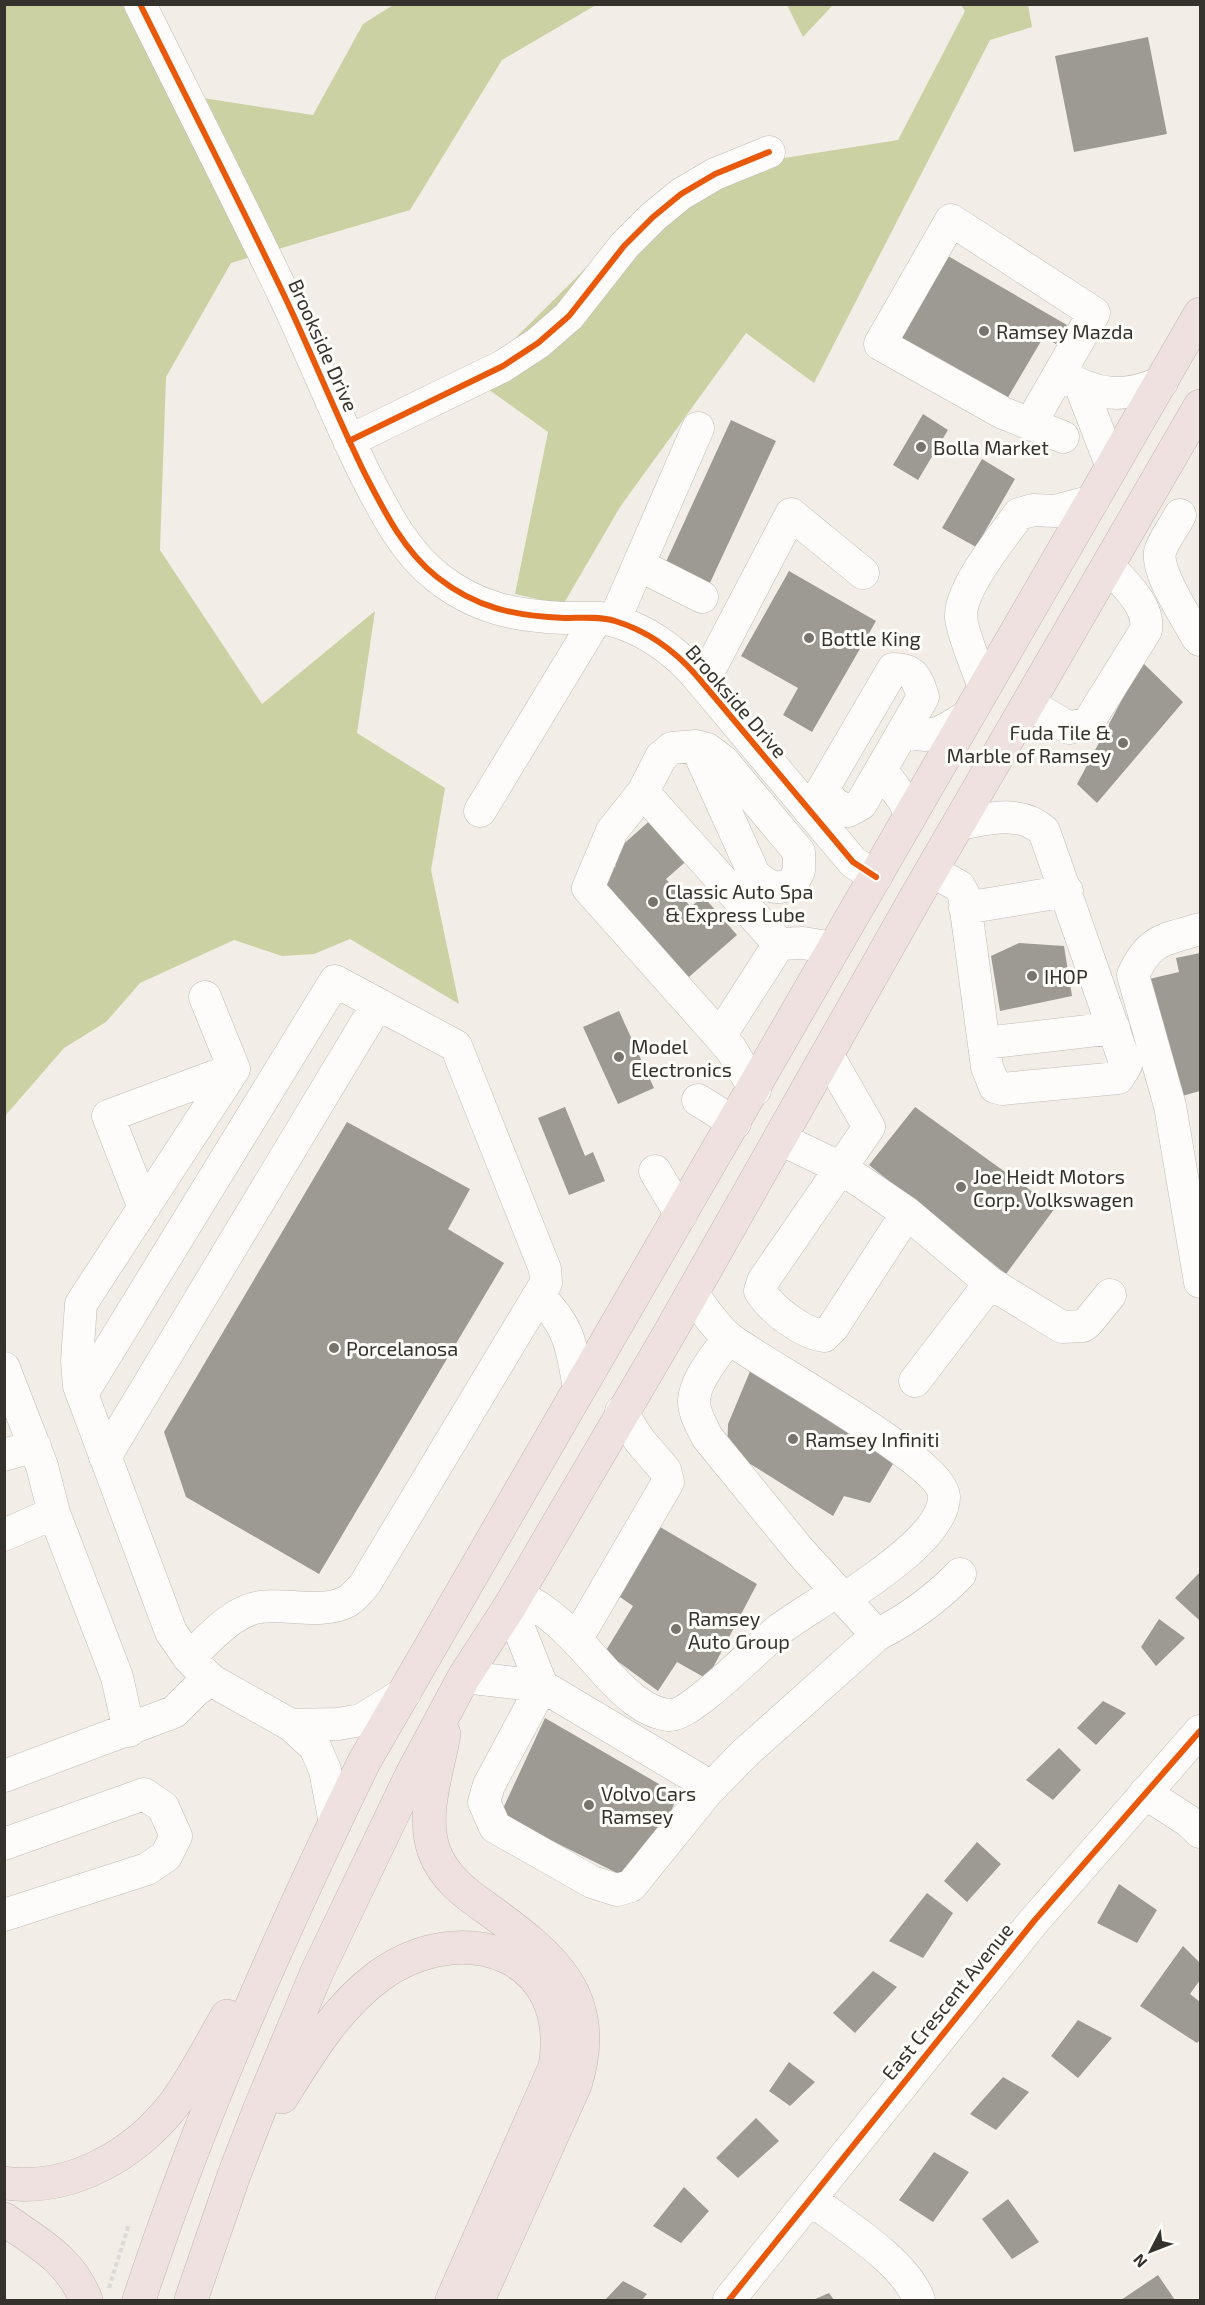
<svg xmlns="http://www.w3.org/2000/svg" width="1205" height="2305" viewBox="0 0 1205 2305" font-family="'Exo 2',sans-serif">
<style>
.forest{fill:#ccd1a3}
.building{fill:#9d9a94}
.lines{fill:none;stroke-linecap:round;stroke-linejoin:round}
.minor-casing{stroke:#bfbbb6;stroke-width:33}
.highway-casing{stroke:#c2b4af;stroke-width:34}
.path{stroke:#dbdad8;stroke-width:4;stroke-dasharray:4.5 3;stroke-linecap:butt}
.minor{stroke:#fdfcfb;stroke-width:32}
.highway{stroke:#eee1df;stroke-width:33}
.cycleway-casing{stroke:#fefdfa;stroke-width:10}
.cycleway{stroke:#e8590c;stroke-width:6}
.poi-dot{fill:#77746e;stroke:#fefdfa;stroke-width:2}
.labels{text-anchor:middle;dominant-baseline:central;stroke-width:6;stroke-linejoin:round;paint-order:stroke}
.poi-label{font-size:20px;fill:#35322d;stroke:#fefdfa;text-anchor:start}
.street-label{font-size:20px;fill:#35322d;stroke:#fefdfa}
</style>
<rect width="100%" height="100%" fill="#f2eee7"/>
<path class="forest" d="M5,5H139L203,98L313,115L363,24L393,5H596L502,60L410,210L231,263L166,377L160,550L262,704L375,611L357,733L445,788L431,870L459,1004L350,939L314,954L282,956L234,940L140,983L106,1022L64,1048L5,1116Z
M787,5H833L803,37Z
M961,5H1028L1032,27L990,40L814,383L746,333L620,507L563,605L515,594L548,432L474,379L615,239L784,158L898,140L965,11Z"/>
<path class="building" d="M1148,37L1167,134L1074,152L1055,56Z
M948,256L1067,325L1056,344L1044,336L1007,399L901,338Z
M923,414L948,430L918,480L893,465Z
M731,420L776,441L709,585L665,564Z
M982,459L1015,479L976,547L942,528Z
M789,571L876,621L812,732L783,715L798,688L741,656Z
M1142,662L1183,702L1097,803L1077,784Z
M655,816L691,857L666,879L691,907L703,896L737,935L682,983L601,880L616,866L609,857Z
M1019,943L1064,946L1072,996L1000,1011L991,956Z
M1200,953V1091L1175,1098L1145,980L1179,972L1176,958Z
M619,1011L654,1088L618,1104L583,1027Z
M565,1107L585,1156L593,1152L605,1181L569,1195L538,1118Z
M915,1107L1055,1208L1006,1274L869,1165Z
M347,1122L470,1189L448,1229L504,1263L319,1574L186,1497L164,1432Z
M751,1369L894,1462L870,1503L844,1496L833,1516L752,1465L727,1453L728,1424Z
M655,1524L757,1584L707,1679L677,1662L658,1691L605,1652L633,1606L617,1595Z
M1200,1572V1619L1199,1620L1175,1598Z
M1159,1619L1185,1638L1156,1666L1141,1647Z
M1103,1701L1126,1713L1096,1745L1077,1728Z
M545,1718L678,1795L665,1825L627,1878L500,1815Z
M1059,1748L1081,1770L1053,1800L1026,1780Z
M977,1842L1001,1864L967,1902L944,1881Z
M1119,1884L1157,1910L1137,1943L1097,1923Z
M927,1893L953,1913L923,1958L889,1941Z
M1183,1946L1200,1963V1980L1190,1994L1200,2002V2040L1197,2043L1140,2006Z
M873,1971L897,1987L855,2033L833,2013Z
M1078,2020L1112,2038L1078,2078L1051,2056Z
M789,2062L815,2082L790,2106L769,2091Z
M1003,2077L1029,2092L996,2130L970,2114Z
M756,2118L779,2141L738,2178L716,2158Z
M934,2152L969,2172L933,2222L899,2200Z
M684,2187L709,2211L681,2243L653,2226Z
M1008,2199L1039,2242L1012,2259L982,2219Z
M1158,2275L1175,2300H1121Z
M623,2281L647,2294L642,2300H605Z
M829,2293L834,2300H813Z"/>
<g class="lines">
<g class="minor-casing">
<path id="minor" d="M140,4C188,101 237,197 284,295C312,354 336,415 365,474C384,511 404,551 437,577C476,608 515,616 564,618C581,618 599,616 615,621C648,631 673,649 696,675L853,862L876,877
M1060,374C1096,396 1124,399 1162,382
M1081,387L1112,467
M1031,423L1094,313L951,220L880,344L1003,413L1063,437
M349,441L503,366L538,343L569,316L624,246L653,217L681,194L715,174L769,152
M1180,515C1174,527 1163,540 1160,552C1156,573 1187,618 1197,637L1200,640
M639,565L702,597
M614,621L698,428
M703,682L791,514L863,573
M984,688C978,669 963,636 961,618C959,589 1002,538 1019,514L1033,510L1055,511L1093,501
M1028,703L1069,728L1088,723L1146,630C1150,605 1123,583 1108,565
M907,730C930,743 948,728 969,715
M696,746L754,874C767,886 775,891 792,884L799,871V852L723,761L707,749L696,746L672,748L661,757L643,792L612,831L588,888L731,1049L755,1090
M882,771L905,802L910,817
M643,792L779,944
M480,811L597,618
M810,811L893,669C914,669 917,678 923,697L861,804L848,811L835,804L822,791
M931,871L959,886L964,895L987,1067L995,1087L1002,1089L1118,1078L1126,1065L1044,831C1019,809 989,819 958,824
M965,908L1067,891
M1200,929C1164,940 1150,938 1133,975L1170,1106L1200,1282
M779,944L803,943L834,948
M205,997L234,1069L81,1304L77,1361L79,1386L171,1632L189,1658L211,1680L291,1725L338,1724L361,1720L405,1693
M720,1036L779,944
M984,1043L1114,1028
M827,1054L869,1127L763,1281L760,1291C772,1310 802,1333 824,1336L833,1327L907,1213
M698,1100L735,1123
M780,1139L841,1168L907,1213L990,1283L1062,1327L1083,1326L1088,1322L1110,1295
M655,1171L681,1215
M144,1208L108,1116L234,1069
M692,1293C703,1308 715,1327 730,1339C764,1365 944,1462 944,1497C944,1534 872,1580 844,1599
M539,1297C570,1325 572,1349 579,1388
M728,1338C717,1355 695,1379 694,1401C694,1414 702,1426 707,1437L800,1551L877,1635C908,1619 936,1599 960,1574
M4,1368L42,1466L54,1513L4,1535
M915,1381L990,1283
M82,1394L335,981L456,1046L545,1269L546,1283L365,1584C360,1590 354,1597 348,1601C323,1615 287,1603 260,1607C232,1611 208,1640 189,1658
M4,1455L35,1446
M105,1457L377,1005
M54,1513L117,1677L129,1731
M516,1595C554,1611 581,1645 608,1675C624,1692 644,1712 668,1715C690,1718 759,1645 780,1629C798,1616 818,1604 837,1591
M576,1640L668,1482L665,1470L640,1441L621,1412
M464,1677L542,1686L510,1606
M291,1725L315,1747L325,1770L335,1823
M4,1776L174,1712L196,1690L211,1680
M707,1792L698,1779L542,1686L489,1785L484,1802L495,1827L592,1882L617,1890L631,1886L707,1792L744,1754L877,1635
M1145,1793L1187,1820L1200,1832
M4,1844L144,1794L163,1807L176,1836L166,1856L147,1869L4,1915
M810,2199C843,2224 905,2261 919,2300
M729,2300L1034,1921L1200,1731"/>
</g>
<g class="highway-casing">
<path id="highway" d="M444,1734C438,1770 421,1814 434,1851C444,1878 466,1894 489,1910C554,1957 603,1998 575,2085L478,2300
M282,2097C310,2052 336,2008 379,1976C462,1916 574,1953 555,2067L452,2300
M4,2183C71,2192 135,2155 175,2103C195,2076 210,2045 227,2016
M4,2219C38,2243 70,2259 86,2300
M139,2300C200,2115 279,1937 364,1762L1200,314
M191,2300L234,2175L260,2108L317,1972L412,1774L464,1677L510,1606L669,1334L916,897L1200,406"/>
</g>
<path class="path" d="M109,2288L129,2224"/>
<use href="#minor" class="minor"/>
<use href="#highway" class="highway"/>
<g class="cycleway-casing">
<path id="cycleway" d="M140,4C188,101 237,197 284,295C312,354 336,415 365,474C384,511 404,551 437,577C476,608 515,616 564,618C581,618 599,616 615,621C648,631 673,649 696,675L853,862L876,877
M349,441L503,366L538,343L569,316L624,246L653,217L681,194L715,174L769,152
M729,2300L1034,1921L1200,1731"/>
</g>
<use href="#cycleway" class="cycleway"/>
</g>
<g class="poi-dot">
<circle cx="984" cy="331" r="6"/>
<circle cx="921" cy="447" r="6"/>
<circle cx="809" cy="638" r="6"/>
<circle cx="1123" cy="743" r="6"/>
<circle cx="653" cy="902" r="6"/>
<circle cx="1032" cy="976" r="6"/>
<circle cx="619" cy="1057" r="6"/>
<circle cx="961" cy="1187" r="6"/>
<circle cx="334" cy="1348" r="6"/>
<circle cx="793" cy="1439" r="6"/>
<circle cx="676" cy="1629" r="6"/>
<circle cx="589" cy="1805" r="6"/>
</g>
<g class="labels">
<g class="poi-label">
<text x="996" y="331">Ramsey Mazda</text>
<text x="933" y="447">Bolla Market</text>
<text x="821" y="638">Bottle King</text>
<text x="1111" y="732" text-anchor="end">Fuda Tile &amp;<tspan x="1111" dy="23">Marble of Ramsey</tspan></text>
<text x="665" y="891">Classic Auto Spa<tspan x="665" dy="23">&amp; Express Lube</tspan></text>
<text x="1044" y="976">IHOP</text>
<text x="631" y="1046">Model<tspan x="631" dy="23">Electronics</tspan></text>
<text x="973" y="1176">Joe Heidt Motors<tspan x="973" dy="23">Corp. Volkswagen</tspan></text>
<text x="346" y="1348">Porcelanosa</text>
<text x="805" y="1439">Ramsey Infiniti</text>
<text x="688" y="1618">Ramsey<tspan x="688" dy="23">Auto Group</tspan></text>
<text x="601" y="1793">Volvo Cars<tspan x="601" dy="23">Ramsey</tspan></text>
</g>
<g class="street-label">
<text transform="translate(324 345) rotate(66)">Brookside Drive</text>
<text transform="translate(737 701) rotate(49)">Brookside Drive</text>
<text transform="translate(947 2001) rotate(-51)">East Crescent Avenue</text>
</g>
</g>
<rect width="1205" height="2305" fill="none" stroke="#35322d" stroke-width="12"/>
<g transform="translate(1151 2251) rotate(228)" stroke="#fefdfa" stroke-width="4.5" paint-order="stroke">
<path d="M0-4.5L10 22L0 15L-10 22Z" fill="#35322d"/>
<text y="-9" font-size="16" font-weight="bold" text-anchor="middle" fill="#35322d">N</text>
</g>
</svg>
